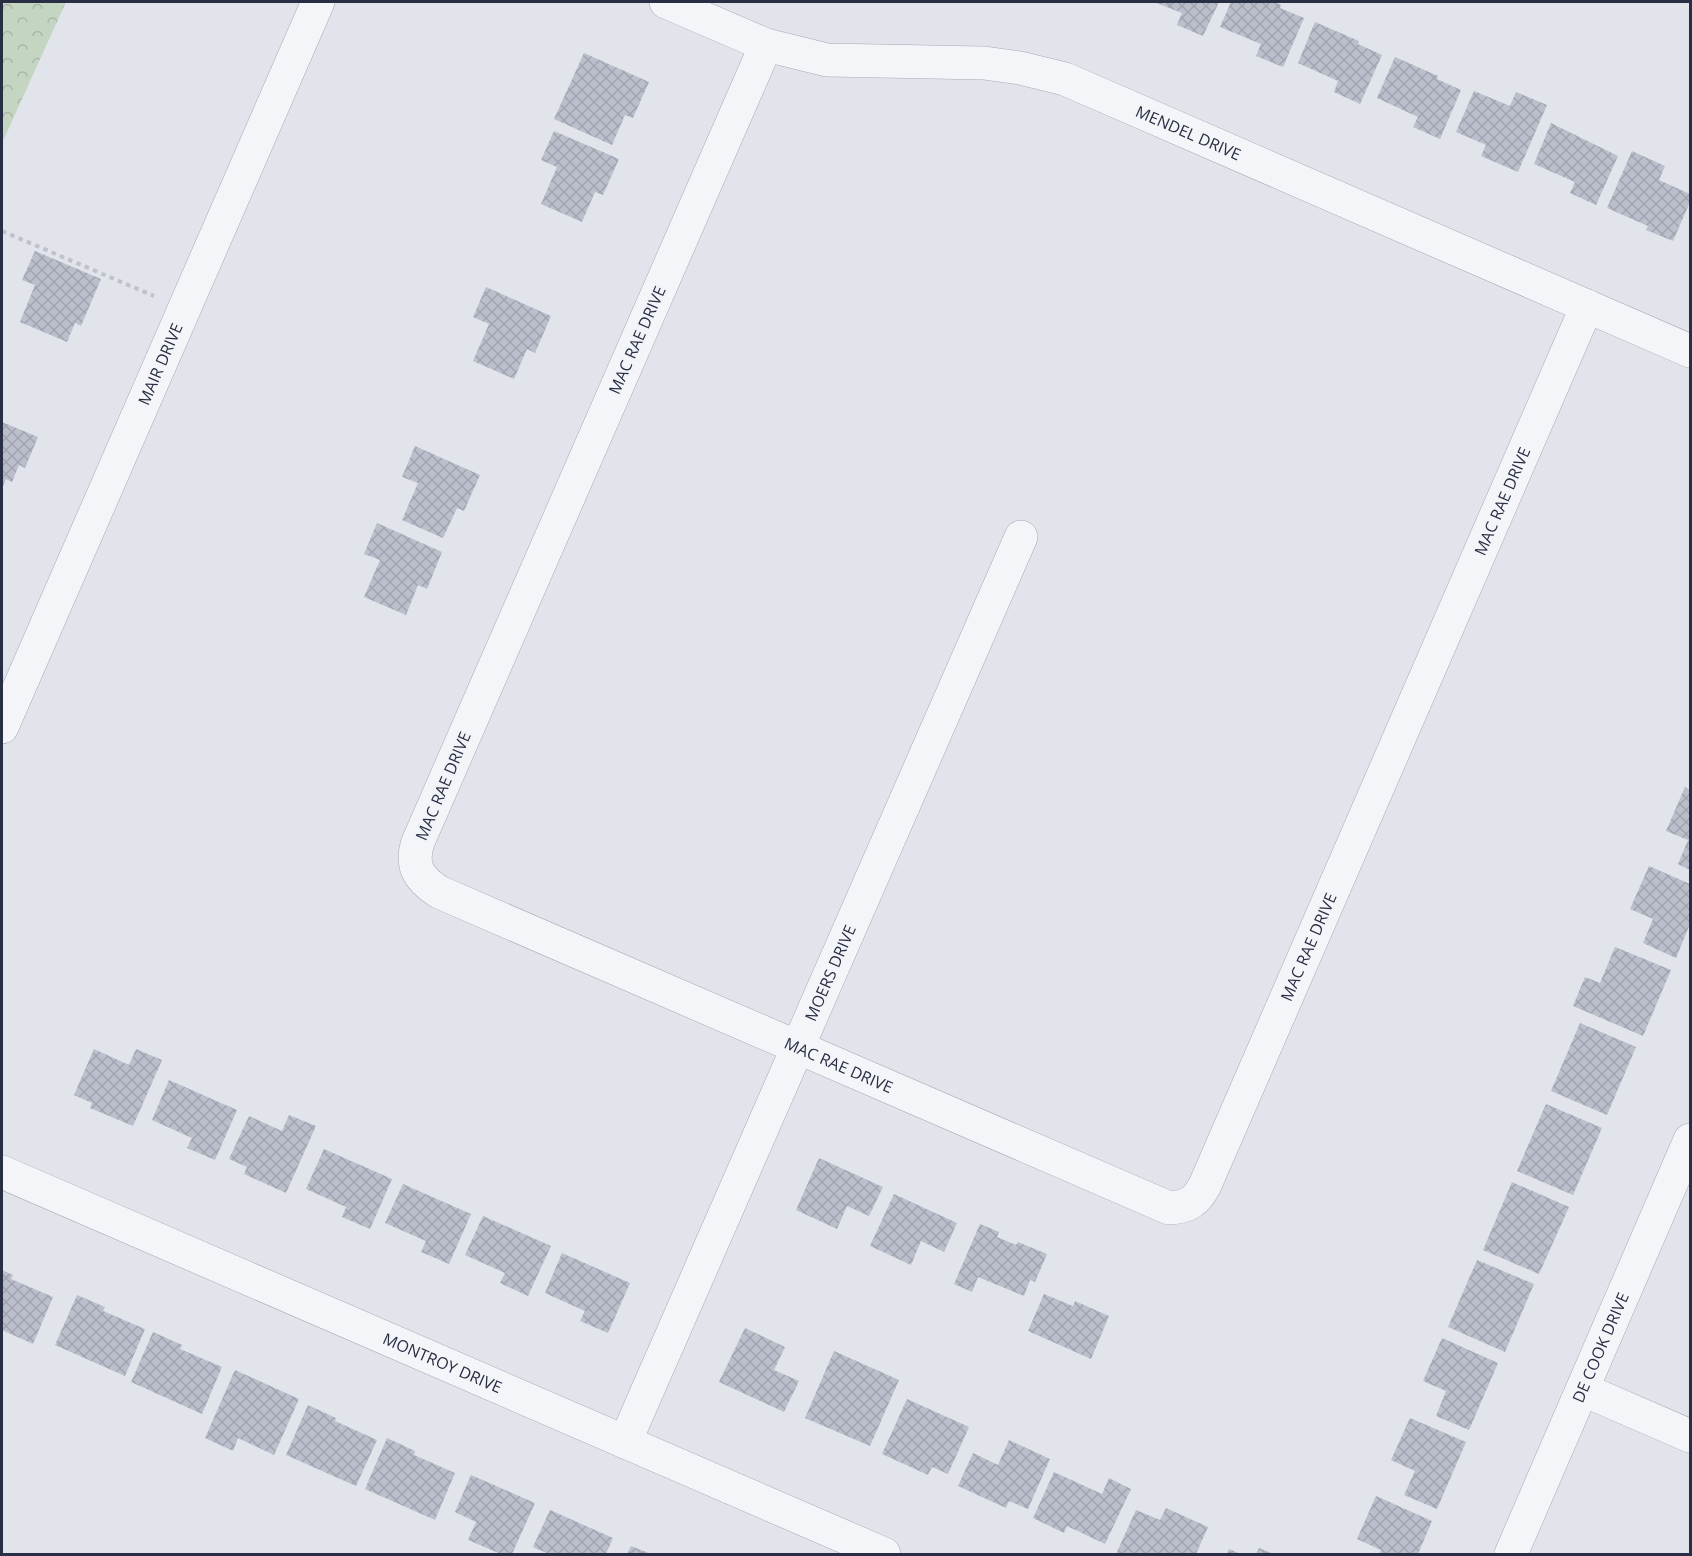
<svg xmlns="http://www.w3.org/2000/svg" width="1692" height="1556" viewBox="0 0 1692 1556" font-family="'Open Sans',sans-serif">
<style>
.forest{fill:url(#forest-crowns)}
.building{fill:url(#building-cross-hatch)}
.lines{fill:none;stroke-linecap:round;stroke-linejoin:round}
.minor-casing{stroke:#a6aab6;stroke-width:34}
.path{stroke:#bfc2ca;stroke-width:4;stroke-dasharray:4.5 4.5;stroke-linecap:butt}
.minor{stroke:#f4f5f9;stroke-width:33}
.labels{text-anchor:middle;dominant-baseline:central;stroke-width:4.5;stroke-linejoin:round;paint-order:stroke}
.street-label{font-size:16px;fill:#282f44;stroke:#f1f3f8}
</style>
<defs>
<pattern id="forest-crowns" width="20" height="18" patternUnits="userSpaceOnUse" patternTransform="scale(1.5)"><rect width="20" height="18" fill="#c4d6c1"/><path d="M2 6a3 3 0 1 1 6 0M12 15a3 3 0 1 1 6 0" fill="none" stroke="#a8b8a7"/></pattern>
<pattern id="building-cross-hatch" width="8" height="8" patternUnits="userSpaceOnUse" patternTransform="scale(1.5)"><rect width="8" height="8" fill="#bbbfcb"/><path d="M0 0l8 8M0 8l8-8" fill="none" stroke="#a1a4b0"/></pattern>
</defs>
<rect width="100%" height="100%" fill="#e1e4eb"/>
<path class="forest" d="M2,2H66L2,143Z"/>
<path class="building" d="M1154,2H1219L1203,36L1177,25L1182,13Z
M1231,2H1275L1281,5L1280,8L1304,18L1283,67L1256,56L1261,44L1220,27Z
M1315,22L1359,41L1358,44L1382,55L1360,104L1334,92L1338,81L1298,63Z
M584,53L649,82L633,118L625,115L612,145L554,119Z
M1395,57L1438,76L1437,79L1461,90L1440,139L1413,127L1418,117L1377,98Z
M1474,91L1510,106L1516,92L1547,105L1518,172L1481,156L1486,145L1456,132Z
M1551,123L1618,156L1596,205L1570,193L1575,182L1534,164Z
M554,131L619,159L603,195L595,192L582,222L541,204L557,167L541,160Z
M1632,151L1665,166L1659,180L1690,194V202L1673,241L1646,230L1648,226L1607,208Z
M35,251L101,279L81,326L75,323L67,342L20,322L35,285L22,280Z
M486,287L551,316L535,353L527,349L514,379L473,361L489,324L473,317Z
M2,422L38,437L25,468L19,465L12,482L6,479L2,489Z
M415,446L480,475L464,511L457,508L443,538L402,520L418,483L402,477Z
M377,523L442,552L427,589L418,585L406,615L364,597L380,560L364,554Z
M1685,787L1690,790V870L1678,864L1688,840L1666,831Z
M1649,866L1690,884V924L1676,958L1643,943L1653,919L1630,909Z
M1615,947L1671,970L1643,1036L1573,1006L1585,977L1600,983Z
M1580,1023L1636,1047L1607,1115L1551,1091Z
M94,1049L129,1065L136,1049L162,1060L133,1126L90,1108L92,1103L74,1095Z
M169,1080L237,1110L215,1160L187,1148L192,1138L152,1120Z
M1546,1104L1602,1128L1573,1195L1517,1171Z
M289,1115L316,1126L286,1193L244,1174L247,1167L229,1159L249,1116L282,1131Z
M324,1149L392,1179L370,1229L342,1217L346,1207L306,1189Z
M819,1158L883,1187L869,1216L847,1206L837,1229L796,1210Z
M1512,1182L1569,1207L1539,1274L1483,1250Z
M403,1184L471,1214L449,1264L421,1252L426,1241L385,1223Z
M894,1194L957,1223L944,1252L921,1241L911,1265L870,1246Z
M483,1216L551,1246L528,1296L500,1283L505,1273L465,1255Z
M980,1224L999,1232L997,1237L1016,1245L1018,1242L1047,1254L1035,1282L1030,1280L1024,1296L978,1277L972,1292L954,1284Z
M562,1253L630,1283L608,1333L580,1321L585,1311L545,1293Z
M1477,1260L1534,1284L1505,1352L1448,1327Z
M2,1270L13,1275L11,1279L53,1297L33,1344L2,1330Z
M1044,1294L1073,1306L1075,1301L1109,1316L1091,1359L1028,1331Z
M77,1295L105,1307L103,1311L145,1329L125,1376L55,1345Z
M745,1328L785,1347L774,1370L799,1381L784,1412L719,1382Z
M153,1332L182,1345L180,1349L222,1367L202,1414L131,1382Z
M1442,1338L1498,1363L1469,1430L1436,1416L1446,1391L1423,1381Z
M834,1351L899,1380L870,1446L805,1418Z
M235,1370L299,1399L274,1455L238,1438L233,1451L205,1438Z
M907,1399L969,1427L948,1474L932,1467L928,1475L882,1454Z
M308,1405L336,1418L335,1421L377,1440L356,1486L286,1455Z
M1410,1418L1466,1442L1437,1509L1404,1495L1415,1471L1391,1460Z
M387,1438L415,1451L414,1455L455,1473L435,1520L365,1489Z
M1009,1440L1050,1459L1028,1509L1009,1501L1006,1508L958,1486L973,1453L998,1465Z
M1054,1472L1102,1494L1109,1478L1131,1489L1105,1544L1067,1526L1064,1533L1033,1518Z
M471,1475L535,1503L512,1554H501L468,1540L476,1522L455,1512Z
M1376,1496L1432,1521L1418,1554H1379L1381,1550L1357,1539Z
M1166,1508L1208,1527L1196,1554H1116L1136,1510L1160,1520Z
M550,1510L613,1538L606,1554H549L533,1547Z
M631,1546L651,1554H627Z
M1259,1548L1274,1554H1256Z
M1229,1549L1241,1554H1227Z"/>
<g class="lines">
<g class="minor-casing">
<g id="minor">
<path id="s1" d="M666,2L766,45L827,60L984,63L1020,68L1065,79L1690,351"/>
<path id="s2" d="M766,45L418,842C410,866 419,879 439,892L1169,1208C1188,1207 1196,1202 1205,1185L1587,306"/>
<path id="s3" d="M2,727L318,2"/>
<path id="s4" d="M2,1172L884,1554"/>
<path d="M1584,1390L1690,1436"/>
<path id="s5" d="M625,1442L1021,537"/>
<path id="s6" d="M1511,1554L1690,1140"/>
</g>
</g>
<path class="path" d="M2,231L154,296"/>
<use href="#minor" class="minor"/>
</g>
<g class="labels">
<g class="street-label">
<text stroke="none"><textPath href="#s1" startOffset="546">MENDEL DRIVE</textPath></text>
<text transform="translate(637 340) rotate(-66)">MAC RAE DRIVE</text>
<text stroke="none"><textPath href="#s3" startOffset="396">MAIR DRIVE</textPath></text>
<text stroke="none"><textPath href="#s2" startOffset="2516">MAC RAE DRIVE</textPath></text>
<text transform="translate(443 786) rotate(-67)">MAC RAE DRIVE</text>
<text stroke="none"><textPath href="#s2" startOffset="2030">MAC RAE DRIVE</textPath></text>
<text stroke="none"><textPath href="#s5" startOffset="512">MOERS DRIVE</textPath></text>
<text stroke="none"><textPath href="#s2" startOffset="1365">MAC RAE DRIVE</textPath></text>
<text stroke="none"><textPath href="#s6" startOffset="225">DE COOK DRIVE</textPath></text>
<text stroke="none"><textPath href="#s4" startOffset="480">MONTROY DRIVE</textPath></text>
</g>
</g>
<rect width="1692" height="1556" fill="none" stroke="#282f44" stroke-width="6"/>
</svg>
